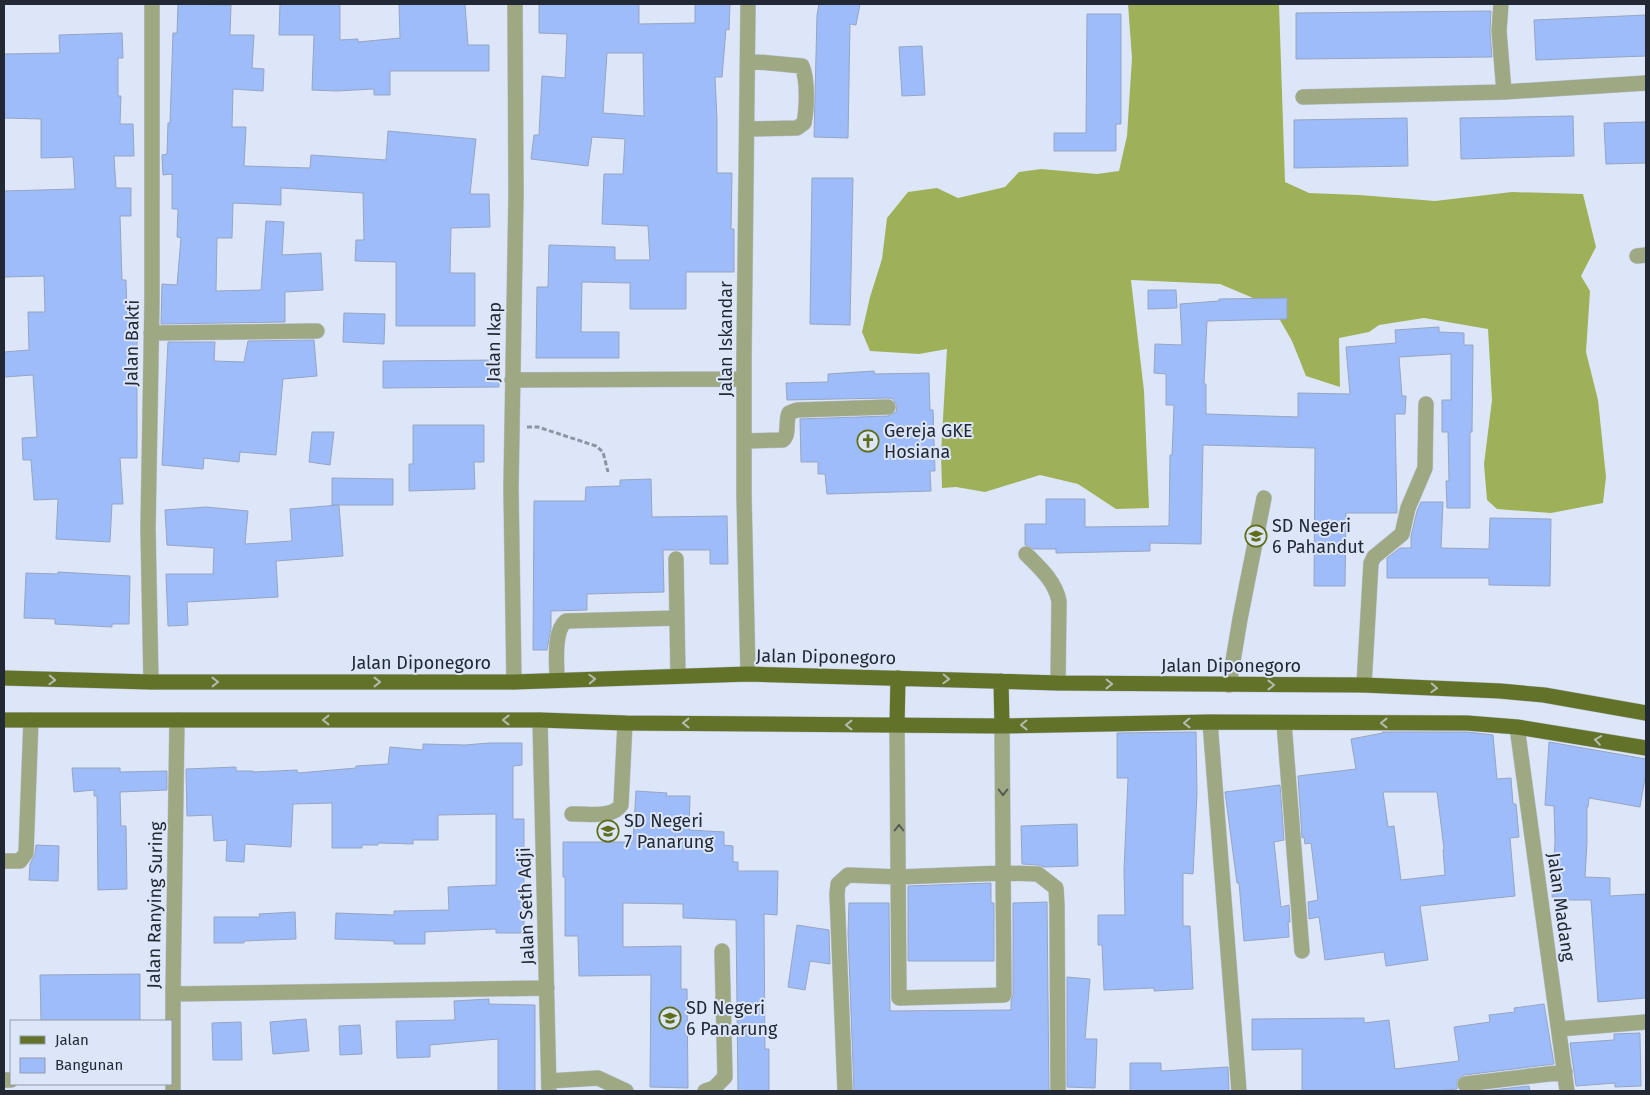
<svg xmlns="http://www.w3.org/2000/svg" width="1650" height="1095" viewBox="0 0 1650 1095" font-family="'Fira Sans',sans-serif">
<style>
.forest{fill:#9eb158}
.building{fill:#9dbcf9;stroke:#96a5c2;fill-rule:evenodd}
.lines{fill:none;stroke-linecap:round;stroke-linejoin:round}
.minor-casing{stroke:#bbc4d6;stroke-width:16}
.major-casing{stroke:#bbc4d6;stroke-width:16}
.path{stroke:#8d95a5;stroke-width:3;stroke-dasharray:5 2.5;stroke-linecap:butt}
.minor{stroke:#9ea883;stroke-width:15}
.major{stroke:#637229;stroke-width:15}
.oneway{stroke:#b2bdb0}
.oneway2{stroke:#545b54}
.labels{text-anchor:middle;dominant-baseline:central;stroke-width:4;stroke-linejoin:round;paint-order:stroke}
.street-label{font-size:18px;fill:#222834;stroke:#dde6f9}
.poi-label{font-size:18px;fill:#222834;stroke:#dde6f9;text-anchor:start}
</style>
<rect width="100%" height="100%" fill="#dde6f9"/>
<path class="forest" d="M1128,4H1279L1285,182L1309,193L1359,195L1435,201L1512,192L1583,194L1596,247L1581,276L1590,291L1586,352L1598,400L1606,477L1603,503L1551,513L1497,509L1487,500L1484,464L1492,400L1488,329L1424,318L1379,325L1369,332L1339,338L1340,387L1306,376L1292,341L1272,306L1220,284L1131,280L1144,391L1149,508L1116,509L1078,484L1040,475L985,492L956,487L942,488L941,453L947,349L919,354L870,351L862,332L870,297L882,259L887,218L908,192L937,188L958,198L1005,187L1019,172L1041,169L1097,174L1119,171L1127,136L1132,58Z"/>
<path class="building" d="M178,4L231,5L230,35H254L252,68L264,69L263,91L233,89L232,127H246L244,166L310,168L311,155L386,160L388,131L476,139L470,194H489L490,227L451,228L450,273H475V326H396V262L355,261L356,240H364L363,193L281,188V205L233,203L232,238H217L216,291L261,290L266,221L284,222L282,255L321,253L323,290L285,292V322L161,324L162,284L177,285L181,238L177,237L178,209H172V174L163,175L162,155L167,154L168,123H170L173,33H177Z
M280,4H340V40L358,39V42L400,38L399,4H465L468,45H489V71H390V95H374V89L337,91L312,90L314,35H279Z
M539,4H639V24L695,23V4H730L729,30L726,29L722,77H715L717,119V173H732L731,229H734V272H686V309H630V283L582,282L581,332H619V358H536L537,287H548L549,245L615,247V260H650L648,226L602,224L604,174H623L625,139L592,137L588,166L531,159L534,135H539L542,76L565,78L567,34L539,33ZM607,53H643L644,116L603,113Z
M819,4H860L856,25L850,24L848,138L814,137L817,15Z
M1491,11L1490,32L1492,57L1296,59V13Z
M1087,14H1121V124H1116V151H1054V133H1086Z
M1646,15V56L1536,60L1534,20Z
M122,33L123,58H118V96H121L120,124H133L134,156H114L116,188H131V216H120L122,280H126L127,313L137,312V458H120L123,504H112L110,542L56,539L58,499L34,500L31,460H23L22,438L37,437L33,375L4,377V352L29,350L28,312H45L44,276L4,277V191L75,189L73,157L41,158V119L4,118V54L60,53L59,35Z
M922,46L925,95L902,96L899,47Z
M1573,116L1574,156L1461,159L1460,118Z
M1407,118L1408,166L1294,168V120Z
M1646,122V163L1606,164L1604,123Z
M812,178H853L850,325L810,324Z
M1148,290H1176L1177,308L1148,309Z
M1287,298V319L1207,321L1204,384H1206V414L1298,417V393L1350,394L1346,347L1396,343L1395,330L1439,327V332L1464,333V345H1473L1472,432H1470V508H1447L1446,481H1449L1448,432H1442V400H1451V354L1399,357L1402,396H1406L1405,414H1395L1397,513H1346L1345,586H1314L1315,448L1203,445L1201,544L1150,543V551L1056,553V549H1034L1025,545V524H1046V499H1085V527L1169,526L1170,455H1172L1174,405H1166V374L1154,373L1155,344L1182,345L1180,304L1219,301V299Z
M344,313L385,314L384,344L343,342Z
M314,340L317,376L283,379L276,455L240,452L239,462L204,458L203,469L162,465L168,342H215L214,361L244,362L248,341Z
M499,360V387L383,388V361Z
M874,371L875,374L929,373L930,410H933L935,471H930L931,491L827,494L825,474H818V462H801L800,419L888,416L896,412L897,406L893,399L888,398L787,400L786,383L828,382V374Z
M413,425H484V462H474L475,489L409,491V464H413Z
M312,432H334L330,465L309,462Z
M332,478L393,479V505H332Z
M651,479L652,517L727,516L728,564H710V550H663L664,592L587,594V610L551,611V628L547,650H533L534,501H585L586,487L620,486V480Z
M1421,502H1443L1441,548L1489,549L1490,518L1551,519L1550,586L1489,585V578H1387V558L1400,548H1411V536L1417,511Z
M339,505L343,556L276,561L278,597L187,602L188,625L168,626L166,574H213L214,548L167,545L165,510L206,507L248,511L245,544L292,541L290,509Z
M58,572L130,576L129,624H112V627L55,624V619L24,618L26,573L58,574Z
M1196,732L1197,794L1193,874L1183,873V926H1190L1193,989L1154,991V988L1104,990L1102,945H1098V915H1125L1124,870L1128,778H1117V733Z
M1382,732H1467L1493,735L1497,779L1511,778L1513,804H1516L1519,837L1510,838L1515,896L1420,906L1428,960L1386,966L1384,952L1325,960L1319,917L1309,919L1308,902L1318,900L1311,843L1305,844L1304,837L1302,838L1298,776L1356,769L1351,739L1383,733ZM1383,792H1437L1444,849L1443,850L1445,875L1401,880L1394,826L1388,827Z
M1549,742L1646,759V772L1640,807L1589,798L1588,807H1587V842L1585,877L1610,878V896L1646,894V998L1598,1002L1591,900H1557V897H1552L1555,841L1554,806L1545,805Z
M489,743H522V765L513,766V819H524V933H496V929L425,932V944H394V941L335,939L336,913L394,915V911L449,910L448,887L496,885V814L438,815V840H413V844L378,843V845H362V848H332V803L293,804L291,847L245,844L244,862L226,861L227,840L214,841L212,815L187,816L186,769L236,767V771H253V772L297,770L298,773L356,768V766L388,764L390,747L423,750V744L465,745Z
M72,768H120V772L167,771V790L120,792L121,826H126L127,889L98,890L97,796H94V790L74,792Z
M1280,785L1284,840L1274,842L1281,907L1289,905L1290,922H1288L1289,937L1244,941L1239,883H1237L1225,792Z
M636,791L667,793L666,796H690L689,830L724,832V845L733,846V862H738V871H778L777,915L764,914L765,1049H769V1091H738L736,920L683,918V904L623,903V947L681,946V989H687L688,1088L650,1087L651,975L579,976L578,936H565V877H563V842H633Z
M1077,824L1078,866L1044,867L1038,865L1022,864L1021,826Z
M36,845L59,846L58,881L29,880L30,864L35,854Z
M991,883V903H994V961H908V886Z
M1047,902L1049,1091H854L848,933L849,903H889L890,1011L1011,1010V1001L1013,995V903Z
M295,912L296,939L244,941V943H214V917H260L259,914Z
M797,925L829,930L830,964L810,961L805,990L788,987Z
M140,974V1021H41L40,975Z
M1067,977L1090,979L1085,1039H1097L1095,1088L1067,1087Z
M489,999V1004L535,1005V1091H498V1039L430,1045V1057L397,1058L396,1021L455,1020L454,1001Z
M1544,1004L1554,1064L1464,1075L1457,1080V1089L1437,1091H1302V1049L1252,1050V1019L1364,1018V1023L1389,1020L1395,1069L1459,1061L1454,1027L1490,1022L1489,1015L1515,1012L1514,1008Z
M306,1019L309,1051L273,1054L270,1022Z
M241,1022L242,1060H213L212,1023Z
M360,1025L362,1054L340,1055L339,1026Z
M1640,1033L1641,1086L1615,1087V1083L1576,1086L1570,1043L1614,1040V1034Z
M1130,1063H1161V1071L1228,1067L1229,1091H1130Z
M1529,1086L1530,1091H1483Z"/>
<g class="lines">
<g class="minor-casing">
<path id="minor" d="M1501,4L1499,31L1504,92
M1303,97L1504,92L1646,83
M747,129L797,128L804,123C807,108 808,80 802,66L748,61
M1637,256L1646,255
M151,333L317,331
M512,380L744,379
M744,441L783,440C790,433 785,422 789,413L797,410L888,407
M1026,554C1040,568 1055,581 1059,601L1058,683
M676,559L677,618
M748,674L744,496V356L748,4
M557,680C557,664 553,631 566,621L677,618L678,676
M151,682L148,529L152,299V4
M514,682L511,488L516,194L515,4
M1229,685L1240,619L1264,498
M1364,685L1371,563L1374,557L1402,534L1408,508L1425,468L1426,404
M540,720L549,1091
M1210,722L1239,1091
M1284,723L1302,951
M897,725L899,998L1004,995L1002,726
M1517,727L1567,1091
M572,814C587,813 612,819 621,805L625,723
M4,861H20L26,853L31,720
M173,994L547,988
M1559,1029L1646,1022
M4,1080H11
M549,1081L598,1078L626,1091
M1465,1084L1565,1072
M173,1091V994L177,720
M705,1091L714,1088L725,1077L722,951
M845,1091L837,894L838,884L848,875L899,877L1003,873L1038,874L1056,888L1057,906L1058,1091"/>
</g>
<g class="major-casing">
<path id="major" d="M4,678L151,682H514L748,674L1058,683L1364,685L1500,691L1544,695L1646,713
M1001,681L1002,726
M4,720H540L625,723L1002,726L1210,722L1467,723L1517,727L1646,748
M897,725L898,678"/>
</g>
<path class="path" d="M527,427H538L596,446L603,452L608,472"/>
<use href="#minor" class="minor"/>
<use href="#major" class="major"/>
</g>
<defs><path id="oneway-chevron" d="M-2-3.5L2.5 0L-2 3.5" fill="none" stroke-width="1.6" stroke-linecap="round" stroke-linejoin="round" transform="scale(1.25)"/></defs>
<g class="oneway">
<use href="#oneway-chevron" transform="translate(592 679) rotate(-2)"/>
<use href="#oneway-chevron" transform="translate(946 679) rotate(2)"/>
<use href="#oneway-chevron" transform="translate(52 680) rotate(2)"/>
<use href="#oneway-chevron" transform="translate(215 682)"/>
<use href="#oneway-chevron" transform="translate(377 682)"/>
<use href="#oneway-chevron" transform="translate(1109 684) rotate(1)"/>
<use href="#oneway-chevron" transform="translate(1271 685)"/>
<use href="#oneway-chevron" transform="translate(1434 688) rotate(3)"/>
<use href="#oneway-chevron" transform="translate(326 720) rotate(-180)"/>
<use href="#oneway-chevron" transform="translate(506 720) rotate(-180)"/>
<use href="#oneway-chevron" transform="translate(686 723) rotate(-180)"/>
<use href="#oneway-chevron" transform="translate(1187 723) rotate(179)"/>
<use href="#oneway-chevron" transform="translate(1384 723) rotate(180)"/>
<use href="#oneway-chevron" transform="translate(849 725) rotate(-180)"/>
<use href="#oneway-chevron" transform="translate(1024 725) rotate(179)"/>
<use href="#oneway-chevron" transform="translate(1598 740) rotate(-171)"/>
</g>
<g class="oneway2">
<use href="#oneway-chevron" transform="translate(1003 792) rotate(90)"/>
<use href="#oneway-chevron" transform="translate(899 828) rotate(-90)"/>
</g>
<defs>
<g id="church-ring" transform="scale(1.125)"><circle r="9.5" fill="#dde6f9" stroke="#5e6e19" stroke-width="1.5"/><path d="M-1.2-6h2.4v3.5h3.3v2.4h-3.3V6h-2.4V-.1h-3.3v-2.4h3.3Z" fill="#5e6e19"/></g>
<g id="school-ring" transform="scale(1.125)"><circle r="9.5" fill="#dde6f9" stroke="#5e6e19" stroke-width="1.5"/><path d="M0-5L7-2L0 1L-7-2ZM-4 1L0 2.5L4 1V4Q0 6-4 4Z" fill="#5e6e19"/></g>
</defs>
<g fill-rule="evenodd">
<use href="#church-ring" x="868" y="441"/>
<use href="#school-ring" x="1256" y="536"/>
<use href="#school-ring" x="608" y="831"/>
<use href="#school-ring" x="670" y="1018"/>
</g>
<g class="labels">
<g class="street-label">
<text transform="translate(726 339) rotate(-90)">Jalan Iskandar</text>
<text transform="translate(494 342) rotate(-89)">Jalan Ikap</text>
<text transform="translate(132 343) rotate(-89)">Jalan Bakti</text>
<text transform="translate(826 657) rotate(1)">Jalan Diponegoro</text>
<text x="421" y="663">Jalan Diponegoro</text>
<text x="1231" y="666">Jalan Diponegoro</text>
<text transform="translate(155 905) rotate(-89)">Jalan Ranying Suring</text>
<text transform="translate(526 906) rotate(-92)">Jalan Seth Adji</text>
<text transform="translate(1561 907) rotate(82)">Jalan Madang</text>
</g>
<g class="poi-label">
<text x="884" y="431">Gereja GKE<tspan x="884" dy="21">Hosiana</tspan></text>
<text x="1272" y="526">SD Negeri<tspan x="1272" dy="21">6 Pahandut</tspan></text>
<text x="624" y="821">SD Negeri<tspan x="624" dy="21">7 Panarung</tspan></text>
<text x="686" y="1008">SD Negeri<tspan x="686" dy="21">6 Panarung</tspan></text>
</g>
</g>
<rect width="1650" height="1095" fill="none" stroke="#222834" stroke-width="10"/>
<rect x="10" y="1020" width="162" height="65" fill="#dde6f9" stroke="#929aaa"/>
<rect x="20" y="1036" width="25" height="8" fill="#637229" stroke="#929aaa"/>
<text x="55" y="1045" font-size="15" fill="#222834">Jalan</text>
<rect x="20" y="1058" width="25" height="15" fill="#9dbcf9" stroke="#929aaa"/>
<text x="55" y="1070" font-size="15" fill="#222834">Bangunan</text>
</svg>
